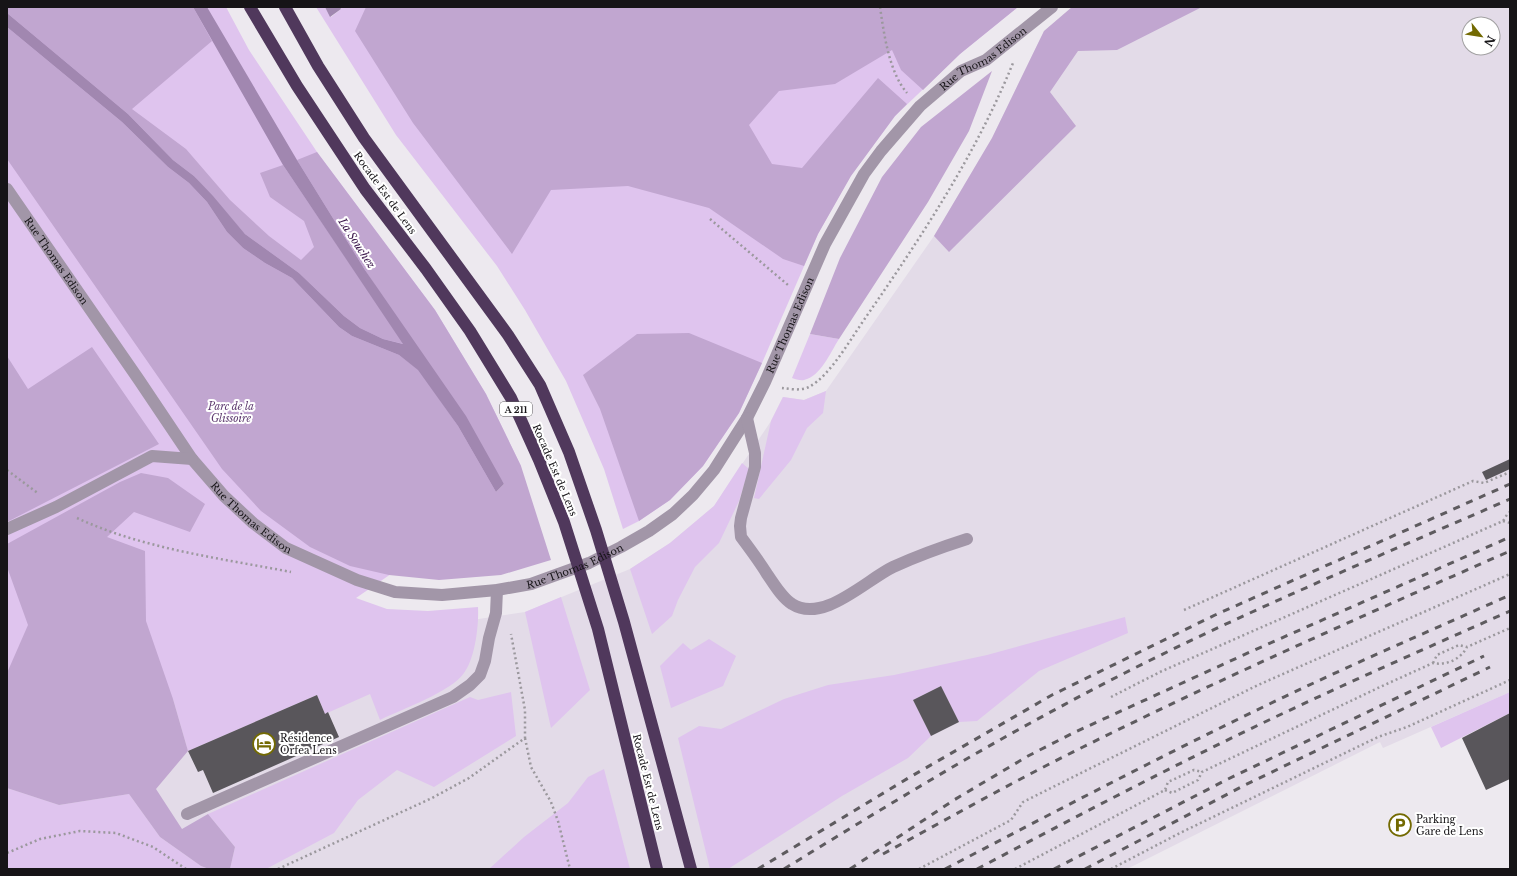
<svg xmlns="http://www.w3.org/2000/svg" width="1517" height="876" viewBox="0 0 1517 876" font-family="'Libre Baskerville',serif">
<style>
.built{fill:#e3dbe8;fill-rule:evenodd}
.green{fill:#dfc4ee}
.forest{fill:#c1a6d0}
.water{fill:#a187b0}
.building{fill:#59565b}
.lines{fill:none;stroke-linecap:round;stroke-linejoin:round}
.path{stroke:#9b989d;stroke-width:2.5;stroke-dasharray:2 3;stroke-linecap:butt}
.minor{stroke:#a296a8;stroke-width:12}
.highway{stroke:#50385c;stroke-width:12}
.rail{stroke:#5e5b5f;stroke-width:3;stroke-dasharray:7 7;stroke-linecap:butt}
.labels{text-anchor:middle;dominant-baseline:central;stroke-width:4;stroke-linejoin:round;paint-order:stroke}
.shield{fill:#fff;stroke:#5c5a5d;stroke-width:1}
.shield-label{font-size:9px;font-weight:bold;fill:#161417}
.street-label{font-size:10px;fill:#161417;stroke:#fff}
.park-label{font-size:10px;font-style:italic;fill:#5d396f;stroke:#fff}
.poi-label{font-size:10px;fill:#161417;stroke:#fff;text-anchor:start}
.water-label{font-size:11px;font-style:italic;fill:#3c194c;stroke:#fff}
</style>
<rect width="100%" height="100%" fill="#ede9ef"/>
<path class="built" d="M1072,7H1510V692L1383,748L1380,742L1127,869H7V775L281,649L525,612L630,569L670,543L714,506L771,421L783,397L804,400L826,391L934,236L992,138L1044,31ZM1469,24H1493V48H1469Z"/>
<path class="green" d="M7,7H226L249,50L317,152L435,310L486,394L521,466L468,521L356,598L387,609L428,611L478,607C479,626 475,658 464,673C451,692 402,709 380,720L370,694L325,714L317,695L188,751L173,699L7,775Z
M316,7H325L331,17L341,9L340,7H1018L960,54L895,116L851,175L818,234L762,363L739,413L703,466L670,500L639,521L623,529L604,469L566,381L525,310L497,266L396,135Z
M810,334L839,339C830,353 821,376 804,380C801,381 795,379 792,378Z
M826,391L823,413L807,428L791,460L759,499L754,498L771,421L783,397L804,400Z
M742,463L749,469L739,501L719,543L695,567L678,600L672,616L652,634L630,569L670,543L714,506Z
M561,597L590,690L551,728L525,612Z
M1125,617L1128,633L1039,671L977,721L959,722L941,686L913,700L931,736L908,758L842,796L728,869H710L678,738L699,726L721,729L784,699L828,685L894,675L987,655Z
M709,639L736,656L723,686L671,708L660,666L683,643L691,650Z
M511,692L516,736L434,787L397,770L358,800L334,833L266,869H230L235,847L208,814L470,697L478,700Z
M1510,692V713L1441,748L1431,727Z
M604,769L630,869H489L524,837L568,803L588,777Z
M7,788L59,805L129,794L160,837L201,866L209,869H7Z"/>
<path class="forest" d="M7,7H193L212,41L132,109L186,149L230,200L269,236L301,260L314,247L304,221L270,197L260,173L283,165L404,344L383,339L360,328L344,316L299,273L245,234L194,176L173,160L128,114L7,13Z
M366,7H1018L960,54L923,90L901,70L892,50L835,84L779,91L749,125L772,164L802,168L878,78L907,104L895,116L851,176L818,234L804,266L783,259L709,208L628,186L551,190L512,254L413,123L355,31Z
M1072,7H1202L1117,50L1078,51L1050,92L1076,126L949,252L934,236L992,138L1044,31Z
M7,27L122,122L168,167L189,183L207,202L227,232L243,248L265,263L292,278L339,327L352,336L399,355L419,370L458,426L496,492L504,484L365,270L297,160L317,152L435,310L486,394L521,466L551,560L501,575L439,580L389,575L350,566L310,547L261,511L222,469L7,159Z
M992,71L969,131L928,202L839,339L810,334L840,258L882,177L921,127Z
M689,333L762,363L739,413L703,466L670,500L639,521L600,409L583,375L637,334Z
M92,347L159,444L7,522V356L28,389Z
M141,473L168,478L205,504L190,532L134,512L107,537L145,551L146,621L173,699L188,751L156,789L182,829L208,814L235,847L230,869H209L201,866L160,837L129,794L59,805L7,788V673L28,625L7,567V544L120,482Z"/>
<path class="water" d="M193,7H207L297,160L365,270L466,416L504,484L496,492L458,426L418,370L399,355L352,336L339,327L292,278L265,263L243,248L227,232L207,202L189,183L168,167L122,122L7,27V13L128,114L173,160L194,176L213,196L245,234L299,273L344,316L360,328L383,339L403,344L283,165Z
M325,7H340L341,9L330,17Z"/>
<path class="building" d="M1510,459V469L1486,480L1482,472Z
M941,686L959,722L931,736L913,700Z
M317,695L325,714L328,712L339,737L213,793L203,770L198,772L188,751Z
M1510,713V779L1486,790L1462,738Z"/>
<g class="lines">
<path class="path" d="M880,7C884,34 889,72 907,93
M710,219L788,285
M782,388C790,389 801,391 809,387C831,375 851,338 866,317C922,236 976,154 1013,63
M7,470L39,494
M77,518C144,549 219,558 291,572
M1503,521L1510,523
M1184,610L1473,481L1484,483L1510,472
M1433,663L1437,655L1459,645L1467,647L1510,628
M1111,697L1160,672L1503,521L1508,513L1510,512
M525,738L531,767L551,802L558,821L570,869
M1165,790L1172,793L1198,780L1202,772L1380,687L1433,663C1446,666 1461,659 1467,647
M7,853L40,839L80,831L116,833L153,847L186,869
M278,869L432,798L469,778L525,738V710L511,634
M919,869L1011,820L1023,802L1089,769L1258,685L1510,574
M1015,869L1165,790L1168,782L1194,770L1202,772
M1111,869L1180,833L1378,737L1407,727L1510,680"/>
<g class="minor">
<path id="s1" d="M7,189L139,380L192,459L224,496L253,523L286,548L357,580L395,592L442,595L497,590L531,584L589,563L621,547L649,531L673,514L693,495L714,470L747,418L765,382L825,244L864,174L881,151L920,106L961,71L986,60L1052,7"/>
<path d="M747,418L755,453V467L741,518L740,526L741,537C750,549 759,561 767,574C774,584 782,598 792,604C823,624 866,580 893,567C917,556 942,547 967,539"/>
<path d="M7,529L56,507L152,456L192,459"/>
<path d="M187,814L453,697L470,685L480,675L485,661L489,638L496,613L497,590"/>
</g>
<path class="highway" d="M250,7L297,86L365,189L426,269L470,331L511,398L539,460L564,522L598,629L657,869
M285,7L318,66L364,138L508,335L540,385L569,452L596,530L624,622L691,869"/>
<path class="rail" d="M883,854C949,818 1016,780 1083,747C1224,677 1367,614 1510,551
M758,869L910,777L1052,695L1215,615L1510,484
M784,869C875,813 966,757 1060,707C1205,628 1359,565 1510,499
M850,869L954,800L1028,756L1073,733L1250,652L1510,537
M945,869C1064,807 1182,745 1303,688C1371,656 1441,626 1510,595
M977,869C1066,822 1155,775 1246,731C1333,689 1422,650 1510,611
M1054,869L1226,780L1484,656
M1085,869L1245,785L1490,667"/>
</g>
<defs>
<g id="hotel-ring" transform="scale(1.15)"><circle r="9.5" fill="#fff" stroke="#736a02" stroke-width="1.5"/><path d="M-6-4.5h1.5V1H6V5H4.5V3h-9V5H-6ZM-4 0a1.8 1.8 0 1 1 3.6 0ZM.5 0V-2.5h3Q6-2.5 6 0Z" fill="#736a02"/></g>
<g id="parking-ring" transform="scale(1.15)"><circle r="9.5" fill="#fff" stroke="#736a02" stroke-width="1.5"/><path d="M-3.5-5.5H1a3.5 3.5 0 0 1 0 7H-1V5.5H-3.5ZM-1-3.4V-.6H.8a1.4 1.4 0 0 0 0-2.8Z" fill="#736a02"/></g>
</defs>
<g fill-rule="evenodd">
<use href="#hotel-ring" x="264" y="744"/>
<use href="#parking-ring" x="1400" y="825"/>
</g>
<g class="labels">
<rect class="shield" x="500" y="402" width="32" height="14" rx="3"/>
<g class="shield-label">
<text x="516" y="409">A 211</text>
</g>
<g class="street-label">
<text stroke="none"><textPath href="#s1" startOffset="1431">Rue Thomas Edison</textPath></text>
<text transform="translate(385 193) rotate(54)">Rocade Est de Lens</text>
<text stroke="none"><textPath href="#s1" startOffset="87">Rue Thomas Edison</textPath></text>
<text stroke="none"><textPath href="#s1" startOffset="1095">Rue Thomas Edison</textPath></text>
<text transform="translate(555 470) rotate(67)">Rocade Est de Lens</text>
<text stroke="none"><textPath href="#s1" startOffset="411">Rue Thomas Edison</textPath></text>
<text stroke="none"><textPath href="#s1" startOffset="759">Rue Thomas Edison</textPath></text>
<text transform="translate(648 782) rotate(76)">Rocade Est de Lens</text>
</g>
<g class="park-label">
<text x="231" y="406">Parc de la<tspan x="231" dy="12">Glissoire</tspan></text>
</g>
<g class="poi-label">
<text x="280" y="738">Résidence<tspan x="280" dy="12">Orfea Lens</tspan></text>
<text x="1416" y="819">Parking<tspan x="1416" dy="12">Gare de Lens</tspan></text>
</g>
<g class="water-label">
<text transform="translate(357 243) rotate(57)">La Souchez</text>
</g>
</g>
<rect width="1517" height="876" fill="none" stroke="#161417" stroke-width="16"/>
<g transform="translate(1481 36) rotate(120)"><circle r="19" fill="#ffffff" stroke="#a2a1a2"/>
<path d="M0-3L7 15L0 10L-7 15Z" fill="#736a02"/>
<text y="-6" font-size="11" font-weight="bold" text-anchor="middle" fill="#161417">N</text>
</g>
</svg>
